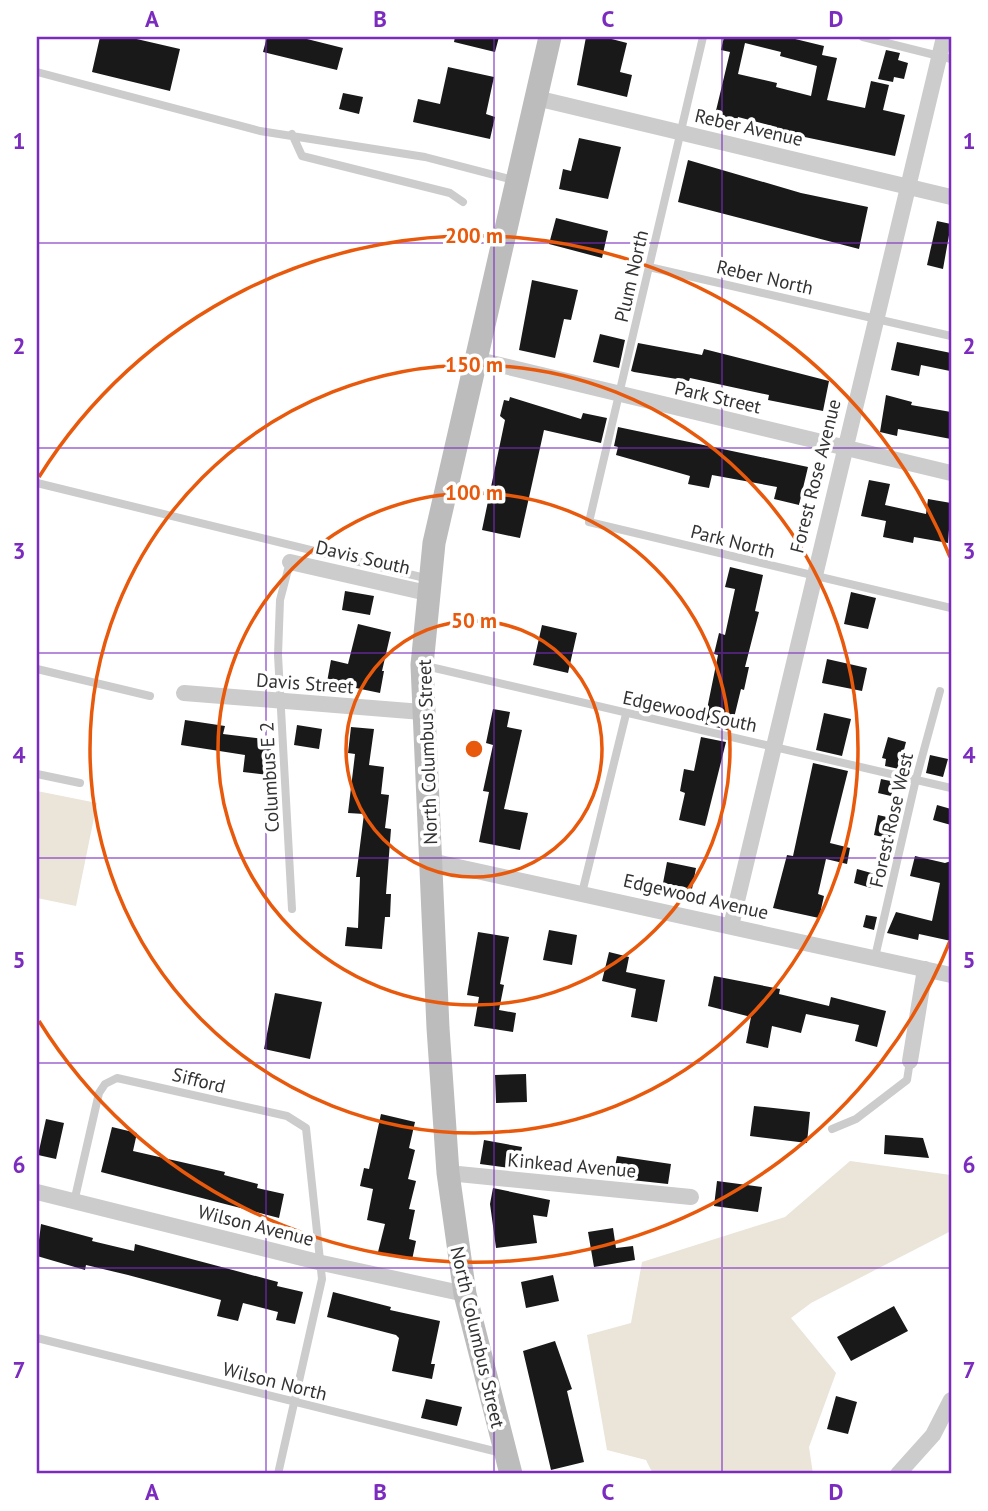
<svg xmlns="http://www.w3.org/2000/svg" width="988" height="1511" viewBox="0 0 988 1511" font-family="'PT Sans',sans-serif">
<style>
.green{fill:#eae4d9}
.building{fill:#191919;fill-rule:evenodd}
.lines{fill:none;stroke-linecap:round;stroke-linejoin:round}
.lane{stroke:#ccc;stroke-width:8}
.street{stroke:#ccc;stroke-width:16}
.secondary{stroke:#bcbcbc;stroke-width:23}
.grid{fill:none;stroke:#7b2cbf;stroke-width:2;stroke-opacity:0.55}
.ring{fill:none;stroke:#e8590c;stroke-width:3.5}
.labels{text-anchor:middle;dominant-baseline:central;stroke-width:7;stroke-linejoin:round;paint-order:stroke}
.street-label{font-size:19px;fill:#323232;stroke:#fff}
.centre{fill:#e8590c;stroke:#fff;stroke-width:3.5}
.ring-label{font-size:21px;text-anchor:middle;font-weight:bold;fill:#e8590c;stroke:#fff;stroke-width:7;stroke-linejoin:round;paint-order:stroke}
.neatline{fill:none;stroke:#7b2cbf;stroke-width:2.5}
.grid-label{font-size:23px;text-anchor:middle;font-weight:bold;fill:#7b2cbf}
</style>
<rect width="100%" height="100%" fill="#fff"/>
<path class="green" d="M37,791L97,803L76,906L37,898Z
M850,1161L951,1175V1231L811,1303L791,1318L836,1373L809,1447L813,1474H653L646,1460L607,1450L587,1335L631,1323L642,1262L785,1217Z"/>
<path class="building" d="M100,37H128L180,49L170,91L92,72Z
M267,37H299L343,48L337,70L263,52Z
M455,37H499L495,52L454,42Z
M586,37H604L627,43L620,72L632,75L627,97L577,85Z
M724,37H787L824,46L822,55L837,58L827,100L865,108L871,81L889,85L883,110L905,115L895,156L776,131L777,127L738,117L736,124L714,119L730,52L721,50ZM745,43L781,52L780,56L817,66L811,96L776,87L777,83L738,74Z
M886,50L900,53L898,60L908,63L904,79L894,77L893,82L878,79Z
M448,67L494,77L486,114L495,117L490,139L413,122L418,99L440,104Z
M343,93L363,97L359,114L339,109Z
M579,138L621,147L608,199L559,189L563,169L571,171Z
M688,160L801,193L868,207L859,249L678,202Z
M556,218L608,231L602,258L549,244Z
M937,221L951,224L943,269L927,265Z
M532,280L578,290L571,320L564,319L555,358L519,350Z
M600,334L625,340L619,368L593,362Z
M897,342L951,353L950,371L921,365L919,376L891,370Z
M638,343L702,355L704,349L829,381L823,411L768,400L769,395L690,378L689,381L634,372L631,371Z
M886,395L912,402L911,405L951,412V439L898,429L897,436L880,432Z
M510,397L581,419L583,413L607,418L601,443L544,430L520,538L482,530L505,420L500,416L504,400L509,401Z
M618,427L808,467L799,505L774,499L777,487L712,475L709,488L688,484L690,476L616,455L618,447L614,446Z
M869,480L890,484L885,505L926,514L928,499L951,503L948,543L914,537L913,543L883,537L886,521L861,516Z
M730,567L763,575L755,611L759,612L745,667H749L744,690L741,689L733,722H730L728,730L704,724L718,655L714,654L719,633L725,635L735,589L725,587Z
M345,591L374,596L370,615L342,610Z
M851,592L876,598L868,629L844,624Z
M358,624L391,632L382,671H384L380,693L327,682L331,660L348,664Z
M542,625L577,633L568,673L533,665Z
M827,659L867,668L862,691L822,683Z
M493,709L510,712L507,727L522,730L504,809L528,813L520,850L479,842L489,792L483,791L493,745L486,743Z
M824,713L851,719L842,756L816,750Z
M185,720L225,726L223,734L272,740L268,775L243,772L245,755L181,745Z
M297,725L322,729L319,749L294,745Z
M351,727L374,729L369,765L384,767L381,794L389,795L385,828L391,829L386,894H391L390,917H385L382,949L345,946L347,927L358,928L360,877H356L364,814L348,813L355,754L348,753Z
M701,737L726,742L705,826L679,820L685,793L680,791L684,769L694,771Z
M888,737L906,742L899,769L885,766L886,759L882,758Z
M930,755L948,759L943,777L926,773Z
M813,763L848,771L830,843L850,848L847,864L826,859L818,894L824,896L819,918L773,908L787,855L793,856Z
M881,779L895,782L891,796L878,793Z
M937,805L951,809V825L933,820Z
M878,815L896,819L891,839L874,835Z
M915,856L945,863L951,861V941L919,934L918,940L887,933L896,912L932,921L940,883L910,876Z
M667,862L696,868L692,889L663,883Z
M857,869L875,874L871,888L854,883Z
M866,915L877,917L874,930L863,927Z
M549,930L577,935L572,965L543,960Z
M478,932L509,937L500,984L504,985L499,1010L516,1013L513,1032L474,1026L479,997L467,995Z
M609,952L629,957L626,972L665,980L657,1022L631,1017L636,989L602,981Z
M714,976L780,989L779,994L829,1006L831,997L886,1011L877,1047L855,1041L859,1025L806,1014L801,1033L772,1026L768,1048L746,1043L751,1017L708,1006Z
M275,993L322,1002L310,1059L264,1049Z
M526,1074L527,1102L496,1103L495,1075Z
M754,1106L810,1112L807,1143L750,1136Z
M381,1114L415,1122L409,1148L415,1150L408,1179L416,1181L409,1209L415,1210L409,1239L416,1241L412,1260L378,1252L385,1224L367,1220L373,1189L360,1186L364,1168L369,1169Z
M46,1119L64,1123L56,1159L38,1155Z
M112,1127L137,1133L133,1151L225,1172L224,1175L258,1184L257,1188L284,1194L279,1218L101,1172Z
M885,1135L923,1138L929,1158L884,1154Z
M484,1140L522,1147L518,1169L480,1164Z
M617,1156L671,1164L668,1184L613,1178Z
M717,1181L762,1187L758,1212L714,1206Z
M493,1188L550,1200L547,1217L533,1215L537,1243L496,1248L490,1204Z
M41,1224L93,1238L92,1241L134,1251L135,1244L278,1282L277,1286L303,1292L295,1324L276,1320L278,1312L243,1303L238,1321L217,1316L221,1300L128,1275L86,1265L85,1270L37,1256Z
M613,1228L616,1248L633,1246L635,1260L594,1267L588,1232Z
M553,1275L559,1301L526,1308L521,1282Z
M333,1292L391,1307L390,1310L440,1321L431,1364H435L432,1379L392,1371L399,1338L396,1335L327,1317Z
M894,1306L908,1331L851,1361L837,1337Z
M555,1341L572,1389L567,1391L584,1462L551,1470L523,1351Z
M836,1396L857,1402L848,1434L827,1429Z
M426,1399L462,1407L457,1426L421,1418Z"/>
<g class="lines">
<path class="lane" d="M703,37L589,522L951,608
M863,37L951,59
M37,72L260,131L425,157L513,180
M292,134L302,156L450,193L463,202
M649,267L951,336
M37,483L429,579
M290,562L280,600L278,655L292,909
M426,666L951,788
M37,669L150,696
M37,774L80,783
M582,893L626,714
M875,957L916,779L940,691
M832,1129L856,1119L907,1080L910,1061
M74,1202L99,1093L105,1084L117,1078L287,1116L306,1128L322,1279L278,1474
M37,1338L502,1453"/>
<path class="street" d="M536,98L951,197
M475,359L951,473
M290,562L427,593
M184,693L422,712
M431,861L951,975
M731,926L944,37
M910,1061L925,969
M448,1173L691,1197
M37,1192L322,1263L465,1294
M898,1474L933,1435L951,1400"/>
<path class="secondary" d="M511,1474L465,1294L448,1173L438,1028L422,665L434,543L550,37"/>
</g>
<path class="grid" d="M266,37V1474M494,37V1474M722,37V1474M37,243H951M37,448H951M37,653H951M37,858H951M37,1063H951M37,1268H951"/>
<g class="ring">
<circle cx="474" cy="749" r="128"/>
<circle cx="474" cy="749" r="256"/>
<circle cx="474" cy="749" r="384"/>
<path d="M950 941A513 513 0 0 1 39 1021M39 477A513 513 0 0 1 950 557"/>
</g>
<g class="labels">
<g class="street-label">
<text transform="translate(749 127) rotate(13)">Reber Avenue</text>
<text transform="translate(631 276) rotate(-77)">Plum North</text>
<text transform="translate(765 277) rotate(13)">Reber North</text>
<text transform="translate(718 397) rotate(13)">Park Street</text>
<text transform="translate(815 476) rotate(-76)">Forest Rose Avenue</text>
<text transform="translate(733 541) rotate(14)">Park North</text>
<text transform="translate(363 557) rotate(13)">Davis South</text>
<text transform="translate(305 683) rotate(4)">Davis Street</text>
<text transform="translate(690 711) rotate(12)">Edgewood South</text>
<text transform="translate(427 752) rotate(-92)">North Columbus Street</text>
<text transform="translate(269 777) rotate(-93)">Columbus E 2</text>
<text transform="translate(891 820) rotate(-77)">Forest Rose West</text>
<text transform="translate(696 896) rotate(13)">Edgewood Avenue</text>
<text transform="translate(199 1080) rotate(14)">Sifford</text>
<text transform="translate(572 1165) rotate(5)">Kinkead Avenue</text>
<text transform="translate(256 1225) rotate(14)">Wilson Avenue</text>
<text transform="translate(478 1337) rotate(77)">North Columbus Street</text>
<text transform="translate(275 1381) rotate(14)">Wilson North</text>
</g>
</g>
<circle cx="474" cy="749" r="10" class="centre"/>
<g class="ring-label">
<text x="474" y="243">200 m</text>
<text x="474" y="372">150 m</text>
<text x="474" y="500">100 m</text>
<text x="474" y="628">50 m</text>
</g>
<rect width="988" height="1511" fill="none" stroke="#ffffff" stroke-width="77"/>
<rect x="38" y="38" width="912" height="1434" class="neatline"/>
<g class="grid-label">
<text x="152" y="27">A</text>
<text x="380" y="27">B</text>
<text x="608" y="27">C</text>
<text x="836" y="27">D</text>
<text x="19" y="149">1</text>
<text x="969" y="149">1</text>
<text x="19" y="354">2</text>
<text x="969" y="354">2</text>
<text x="19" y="559">3</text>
<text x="969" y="559">3</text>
<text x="19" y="763">4</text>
<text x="969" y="763">4</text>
<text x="19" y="968">5</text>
<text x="969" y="968">5</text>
<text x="19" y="1173">6</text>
<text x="969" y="1173">6</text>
<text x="19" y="1378">7</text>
<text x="969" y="1378">7</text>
<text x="152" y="1500">A</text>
<text x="380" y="1500">B</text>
<text x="608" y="1500">C</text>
<text x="836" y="1500">D</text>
</g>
</svg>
